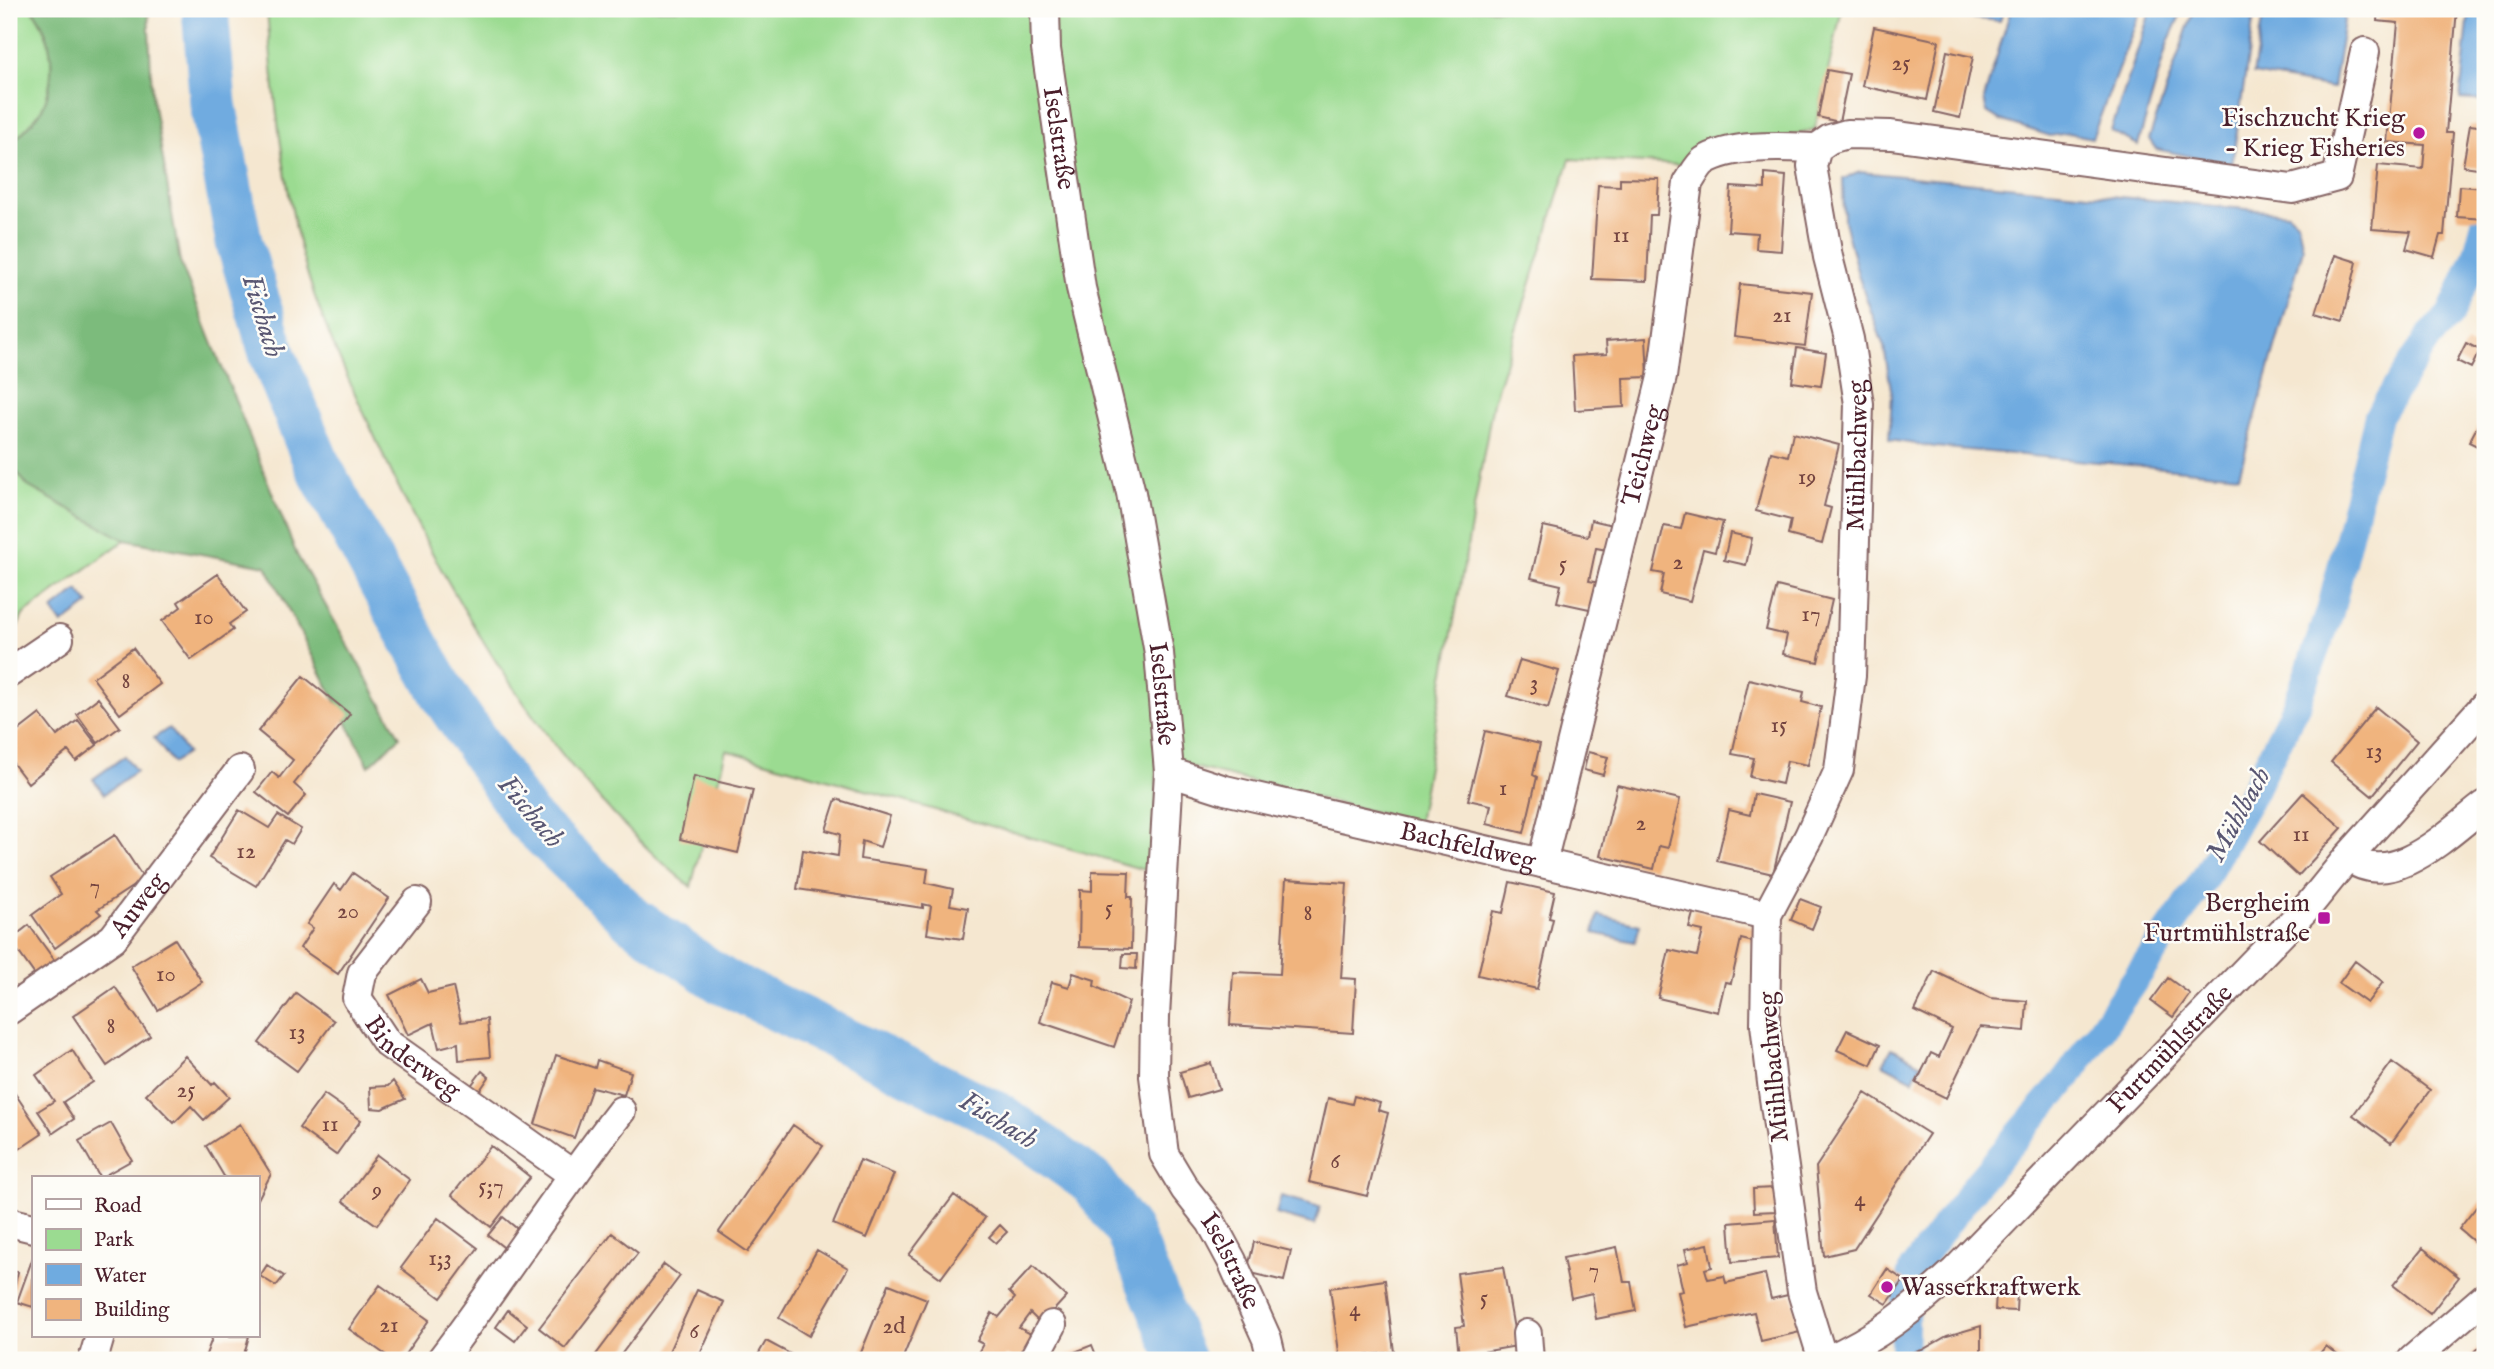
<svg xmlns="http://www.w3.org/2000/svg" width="2494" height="1369" viewBox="0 0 2494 1369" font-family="'IM FELL English',serif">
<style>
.green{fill:#9bdb91;stroke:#727d5e;stroke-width:2}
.forest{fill:#7cbb7b;stroke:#636d53;stroke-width:2}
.water{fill:#6fabe0;stroke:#5c6586;stroke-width:2}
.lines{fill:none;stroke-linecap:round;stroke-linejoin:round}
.canal{stroke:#6fabe0;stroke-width:28}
.river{stroke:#6fabe0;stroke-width:47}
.building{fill:#f0b47e}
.minor-casing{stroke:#866565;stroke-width:32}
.minor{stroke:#fff;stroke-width:28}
.poi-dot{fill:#b5179e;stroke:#fdfcf7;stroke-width:2.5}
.labels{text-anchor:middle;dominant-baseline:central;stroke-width:5;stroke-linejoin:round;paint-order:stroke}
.number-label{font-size:23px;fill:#744440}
.poi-label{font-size:26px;fill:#4a1f2b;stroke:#fdfcf7;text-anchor:end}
.street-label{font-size:26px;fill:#4a1f2b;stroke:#fdfcf7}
.water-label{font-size:28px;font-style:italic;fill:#595773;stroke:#fdfcf7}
</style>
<rect width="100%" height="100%" fill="#fdfcf7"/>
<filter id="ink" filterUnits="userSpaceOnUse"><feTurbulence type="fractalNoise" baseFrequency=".0143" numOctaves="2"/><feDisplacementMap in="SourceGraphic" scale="14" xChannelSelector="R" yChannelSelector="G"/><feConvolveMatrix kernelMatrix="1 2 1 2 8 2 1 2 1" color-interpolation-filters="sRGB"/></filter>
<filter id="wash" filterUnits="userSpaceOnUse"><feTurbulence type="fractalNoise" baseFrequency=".00686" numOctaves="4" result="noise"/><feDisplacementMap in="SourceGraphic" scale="28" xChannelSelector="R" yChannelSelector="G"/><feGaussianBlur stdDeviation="1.57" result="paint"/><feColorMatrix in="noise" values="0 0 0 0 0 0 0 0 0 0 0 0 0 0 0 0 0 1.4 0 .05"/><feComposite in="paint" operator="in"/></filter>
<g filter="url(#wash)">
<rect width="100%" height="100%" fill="#f5e7d0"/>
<path class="green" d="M9,9H32C54,36 57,77 42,109C35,122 19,135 9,146Z
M267,9H1842L1815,129L1682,165L1570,159L1493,402L1418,823L1157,758L1155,873L726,750L691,887C547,770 443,589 368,422C343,368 317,312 302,255C282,175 273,91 267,9Z
M9,462L28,486L125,540L23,615L9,646Z"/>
<path class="forest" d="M32,9H148L152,94L180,262L297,555L400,737L369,766L266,566L125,540L28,486L9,462V146C19,135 35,122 42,109C57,77 54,36 32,9Z"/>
<path class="water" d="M1910,9H2004L2000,21L1920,13Z
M2011,9H2141L2092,138L2069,133L2050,136L2000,120L1987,112L1984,99Z
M2151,9H2183L2168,42L2138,145L2111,131Z
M2194,9H2255L2232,165L2156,149L2149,139Z
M2264,9H2309L2345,15L2333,88L2253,74Z
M2469,12L2485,14V101L2460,99Z
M1860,172L2288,213L2298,222L2303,249L2239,475L1935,447L1889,440L1892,395L1884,347L1859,278L1844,221L1843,179Z
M78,590L89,604L62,624L52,610Z
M169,728L187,753L173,763L154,738Z
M125,756L136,771L104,794L93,779Z
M1598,915L1640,925L1635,942L1594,933Z
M1892,1048L1921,1064L1913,1080L1883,1064Z
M1281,1196L1320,1207L1315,1225L1276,1214Z"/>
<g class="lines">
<path class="canal" d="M1904,1356L1906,1294L1912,1270L1978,1182L2068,1077L2203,881L2254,790L2298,701L2330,612L2378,416L2429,337L2450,315L2476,257L2485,223"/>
<path class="river" d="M205,9L213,104L239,242L273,356L317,464L386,591L447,700L527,818L633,920L722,981L999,1116L1092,1182L1128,1231L1182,1360"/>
</g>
<g id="blocks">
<path class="building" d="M2378,9H2457L2446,133H2453L2444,235H2440L2434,257L2406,249L2411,232L2372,229L2378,165L2423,169L2425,145L2387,142L2398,23L2377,21Z
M1874,27L1939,41L1927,100L1862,86Z
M1947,51L1973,57L1960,118L1934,112Z
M1827,70L1849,74L1839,122L1818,117Z
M2470,125L2485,127V169L2463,166Z
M1765,174L1786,176L1781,251L1756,249L1757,233L1728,231L1731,187L1765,189Z
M1620,178L1659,179L1657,215H1650L1647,281L1592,279L1598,185L1620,186Z
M2459,186L2485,188V219L2457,217Z
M2335,255L2357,262L2343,321L2316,313Z
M1740,284L1812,292L1805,346L1734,337Z
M1646,338L1648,377L1623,378L1624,407L1575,410L1572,356L1607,354L1606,341Z
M2466,343L2480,350L2471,368L2457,361Z
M1797,348L1826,353L1821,386L1792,382Z
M2485,412V450L2469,442Z
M1793,433L1839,445L1824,506L1831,508L1822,544L1788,535L1791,520L1756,511L1771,452L1788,456Z
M1685,513L1723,522L1715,552L1703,549L1690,601L1660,594L1664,574L1653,572L1664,526L1681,529Z
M1591,520L1613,525L1607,550L1596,548L1589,581L1600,583L1594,610L1557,602L1561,585L1531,578L1543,526L1588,536Z
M1730,533L1752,538L1746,565L1724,560Z
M218,574L246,612L229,624L233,630L191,660L162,621L181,607L178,602Z
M1777,586L1832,600L1818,662L1783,654L1787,635L1766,630Z
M133,648L160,684L120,714L93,678Z
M1520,660L1559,671L1548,708L1508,696Z
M303,676L350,714L294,784L306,795L288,817L256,792L272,772L279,778L293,760L258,731Z
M1749,679L1804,692L1802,702L1821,707L1808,765L1787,761L1782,784L1750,777L1754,758L1732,754Z
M98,698L120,727L98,743L77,714Z
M2376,707L2417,741L2372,796L2331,762Z
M40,714L57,736L78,720L97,745L76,761L68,751L28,783L9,758V738Z
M1485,731L1540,744L1533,775L1537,777L1524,833L1487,824L1491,805L1468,800Z
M1588,752L1608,757L1603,775L1584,770Z
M694,776L753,790L738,853L680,839Z
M1617,785L1680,799L1668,848L1659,846L1654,869L1600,856Z
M2303,793L2342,828L2298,876L2260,841Z
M1754,794L1790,802L1773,874L1717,861L1729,810L1750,815Z
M836,799L890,816L880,847L862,841L860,859L928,869L926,883L953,889L950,905L968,908L963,939L927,934L931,906L923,904V908L797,889L803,850L838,856L840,834L826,830Z
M239,810L269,828L278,815L301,829L292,844L285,840L256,886L209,858Z
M115,835L144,879L97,910L101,914L55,948L32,915L61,894L50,877Z
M1092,871L1129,872L1128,897H1132L1131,949L1079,947L1080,890L1092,891Z
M353,873L389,898L338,974L300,948L313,928L307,924L334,884L341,890Z
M1286,879L1347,883L1341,978L1356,979L1353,1033L1230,1025L1233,972L1280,974Z
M1510,882L1555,892L1549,918L1553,919L1537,989L1478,975L1493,911L1503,913Z
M1800,899L1821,907L1812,929L1791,920Z
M1694,910L1756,928L1753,942L1741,939L1731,983L1725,982L1718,1012L1658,998L1669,950L1697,956L1703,931L1689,928Z
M29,925L55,961L35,975L10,940Z
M175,939L202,982L158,1010L131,966Z
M1123,954H1137L1136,969L1122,968Z
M2355,961L2383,982L2367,1003L2339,983Z
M1934,971L1990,998L2027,1001L2025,1031L1980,1027L1946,1098L1916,1083L1931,1053L1939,1057L1952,1029L1915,1011Z
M1073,973L1095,980L1094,986L1129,1002L1114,1047L1040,1022L1052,982L1069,987Z
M2168,978L2190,994L2173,1017L2151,1001Z
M421,979L428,993L453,987L461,1022L487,1019L490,1057L459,1060L458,1043L439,1048L433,1023L408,1035L389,995Z
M115,987L150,1036L107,1066L73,1016Z
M296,993L334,1021L297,1071L259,1043Z
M1847,1030L1880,1045L1871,1065L1837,1050Z
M72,1050L93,1082L63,1102L74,1119L53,1133L38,1111L54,1101L36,1075Z
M556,1055L595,1068L597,1060L631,1072L624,1095L592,1087L574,1138L535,1124Z
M185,1056L212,1085L215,1082L229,1097L204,1120L191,1106L174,1123L146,1094Z
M2392,1062L2430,1090L2391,1143L2353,1115Z
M1211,1063L1219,1089L1188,1098L1180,1072Z
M482,1071L489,1077L478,1093L470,1087Z
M393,1081L405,1099L382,1109L371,1108L370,1087L388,1086Z
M10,1086L42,1134L9,1156V1088Z
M1865,1093L1929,1134L1854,1249L1824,1256L1816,1167Z
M324,1094L361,1120L336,1155L299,1128Z
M1354,1096L1380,1103L1378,1110L1388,1113L1367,1196L1309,1182L1328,1098L1352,1104Z
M111,1123L132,1160L100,1178L79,1141Z
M240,1124L271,1174L257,1201V1178H225L206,1146Z
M793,1125L823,1146L748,1252L719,1232Z
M491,1146L530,1177L491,1227L452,1195Z
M377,1155L410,1180L377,1225L343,1201Z
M860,1160L894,1174L867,1238L833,1224Z
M1775,1188L1777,1211L1754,1212L1753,1189Z
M954,1195L985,1218L941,1278L909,1255Z
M2485,1196V1251L2459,1229Z
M503,1217L521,1232L507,1250L488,1235Z
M438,1218L478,1248L441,1298L401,1268Z
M1775,1219L1778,1258L1732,1262L1729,1223Z
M1000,1225L1007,1232L996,1243L989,1237Z
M612,1233L638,1253L565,1348L539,1328Z
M1254,1242L1291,1251L1284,1281L1247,1272Z
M1708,1244L1712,1267L1705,1269L1708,1279L1724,1276L1726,1283L1765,1274L1771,1299L1792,1294L1800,1332L1761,1341L1754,1312L1686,1327L1678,1292L1683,1291L1677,1265L1688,1262L1685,1249Z
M1617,1247L1624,1282H1631L1636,1311L1596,1319L1592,1293L1571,1298L1563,1258Z
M2423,1248L2459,1277L2430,1314L2393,1285Z
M817,1250L848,1268L809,1336L779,1318Z
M33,1257V1307L17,1302Z
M664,1264L680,1276L617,1360H592Z
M267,1265L284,1276L276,1286L260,1276Z
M1033,1266L1066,1297L1041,1324L1030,1313L1019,1328L1035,1336L1022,1360L1006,1356L1004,1360H974L983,1344L977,1341L992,1313L999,1317L1015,1298L1009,1292Z
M1503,1267L1517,1346L1459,1356L1456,1327L1464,1326L1457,1273Z
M1887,1269L1904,1280L1887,1304L1871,1294Z
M9,1270L18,1272L11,1301L9,1300Z
M1385,1280L1394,1352L1340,1359L1330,1288Z
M889,1284L927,1299L902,1360H874L860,1355Z
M380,1285L429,1320L401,1360H393L349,1329Z
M697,1290L724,1302L697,1360H665Z
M1996,1291L2017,1292L2016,1311L1995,1310Z
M508,1310L527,1325L515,1341L496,1327Z
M1981,1326V1360H1888L1922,1350L1947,1336Z
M213,1336H249L243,1358L245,1360H204Z
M766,1341L796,1357L794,1360H755Z
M2485,1342V1360H2466Z
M1092,1345L1098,1360H1055Z
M2326,1346L2344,1360H2314Z"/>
</g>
</g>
<g filter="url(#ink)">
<use href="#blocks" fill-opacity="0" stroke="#866565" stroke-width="2"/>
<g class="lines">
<g class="minor-casing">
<g id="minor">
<path id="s1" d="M1045,9L1046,49L1081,288L1131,493L1159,653L1169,772L1155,1016L1154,1076L1164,1154L1185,1189L1211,1222L1232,1261L1267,1339L1272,1360"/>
<path d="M9,673L59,639"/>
<path id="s2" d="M1169,772L1225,790L1767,915"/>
<path d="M2348,857C2393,892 2450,831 2485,805"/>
<path id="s3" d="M1542,863L1662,377L1688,183C1693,176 1698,165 1704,161C1732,143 1786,147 1817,148"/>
<path id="s4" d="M417,902L362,973L357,998L387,1043L572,1174"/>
<path id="s5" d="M9,1010L113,938L240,770"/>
<path d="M9,1222L33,1228"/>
<path d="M1527,1334L1529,1360"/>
<path d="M93,1360L100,1336"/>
<path d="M441,1360C503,1278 558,1192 621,1111"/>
<path d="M1033,1360L1052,1325"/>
<path id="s6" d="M1823,1360L1802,1292L1773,1091L1765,1024L1767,915L1809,836L1839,770L1851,676L1859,404L1849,339L1828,257L1812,166L1817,148L1830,139L1847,134L1891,135L2292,189L2337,177L2365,52"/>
<path id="s7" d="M1827,1360C1876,1339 1916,1307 1955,1271L2310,904L2348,857L2485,705"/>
<path d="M2412,1360L2485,1297"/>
</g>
</g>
<use href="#minor" class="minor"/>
</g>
</g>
<g class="poi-dot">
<circle cx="2419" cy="133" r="7"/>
<rect x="2317" y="911" width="14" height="14" rx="3.5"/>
<circle cx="1887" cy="1287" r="7"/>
</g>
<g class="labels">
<g class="number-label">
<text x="1901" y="63">25</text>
<text x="1621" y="235">11</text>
<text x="1782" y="315">21</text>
<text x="1807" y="477">19</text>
<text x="1678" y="562">2</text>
<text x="1563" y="564">5</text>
<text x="1811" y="614">17</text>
<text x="204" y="617">10</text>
<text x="126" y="681">8</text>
<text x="1534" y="683">3</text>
<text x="1779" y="725">15</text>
<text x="2374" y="751">13</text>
<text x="1503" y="788">1</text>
<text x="1641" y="823">2</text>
<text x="2301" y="834">11</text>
<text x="246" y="851">12</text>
<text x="95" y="886">7</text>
<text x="1109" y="908">5</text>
<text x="348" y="911">20</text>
<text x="1308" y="913">8</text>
<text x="166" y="974">10</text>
<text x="111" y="1026">8</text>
<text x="297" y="1032">13</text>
<text x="186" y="1090">25</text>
<text x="330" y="1124">11</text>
<text x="1335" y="1161">6</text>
<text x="491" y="1186">5;7</text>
<text x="377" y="1190">9</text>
<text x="1860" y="1199">4</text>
<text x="440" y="1258">1;3</text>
<text x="1594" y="1270">7</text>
<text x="1484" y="1298">5</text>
<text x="1355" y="1309">4</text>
<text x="389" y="1325">21</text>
<text x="894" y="1326">2d</text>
<text x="694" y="1331">6</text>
</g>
<g class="poi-label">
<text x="2405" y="118">Fischzucht Krieg<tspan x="2405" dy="30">- Krieg Fisheries</tspan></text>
<text x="2310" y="903">Bergheim<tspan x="2310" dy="30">Furtmühlstraße</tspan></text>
<text x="1901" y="1287" text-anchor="start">Wasserkraftwerk</text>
</g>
<g class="street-label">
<text stroke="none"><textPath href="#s1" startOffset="130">Iselstraße</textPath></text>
<text stroke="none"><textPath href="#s3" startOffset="420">Teichweg</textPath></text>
<text stroke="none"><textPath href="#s6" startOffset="928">Mühlbachweg</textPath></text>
<text stroke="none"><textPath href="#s1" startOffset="696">Iselstraße</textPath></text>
<text stroke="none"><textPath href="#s2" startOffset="308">Bachfeldweg</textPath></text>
<text stroke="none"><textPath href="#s5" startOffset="168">Auweg</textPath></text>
<text stroke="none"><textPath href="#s7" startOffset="466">Furtmühlstraße</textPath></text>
<text stroke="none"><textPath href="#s4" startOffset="198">Binderweg</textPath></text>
<text transform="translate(1774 1067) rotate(-95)">Mühlbachweg</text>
<text stroke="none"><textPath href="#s1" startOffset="1284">Iselstraße</textPath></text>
</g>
<g class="water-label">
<text transform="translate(262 316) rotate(73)">Fischach</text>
<text transform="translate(530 812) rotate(50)">Fischach</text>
<text transform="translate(2239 815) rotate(-61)">Mühlbach</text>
<text transform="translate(998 1121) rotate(31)">Fischach</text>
</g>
</g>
<rect width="2494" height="1369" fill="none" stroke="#fdfcf7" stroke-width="35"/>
<rect x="32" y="1176" width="228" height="161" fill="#fdfcf7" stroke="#b5a4a5" stroke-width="2"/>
<rect x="46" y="1199" width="35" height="10" fill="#ffffff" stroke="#b5a4a5" stroke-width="2"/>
<text x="94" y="1212" font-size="21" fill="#4a1f2b">Road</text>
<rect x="46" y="1229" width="35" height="21" fill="#9bdb91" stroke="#b5a4a5" stroke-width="2"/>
<text x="94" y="1246" font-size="21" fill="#4a1f2b">Park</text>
<rect x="46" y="1264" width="35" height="21" fill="#6fabe0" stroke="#b5a4a5" stroke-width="2"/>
<text x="94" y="1282" font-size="21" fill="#4a1f2b">Water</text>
<rect x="46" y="1299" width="35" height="21" fill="#f0b47e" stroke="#b5a4a5" stroke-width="2"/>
<text x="94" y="1316" font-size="21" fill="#4a1f2b">Building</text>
</svg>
